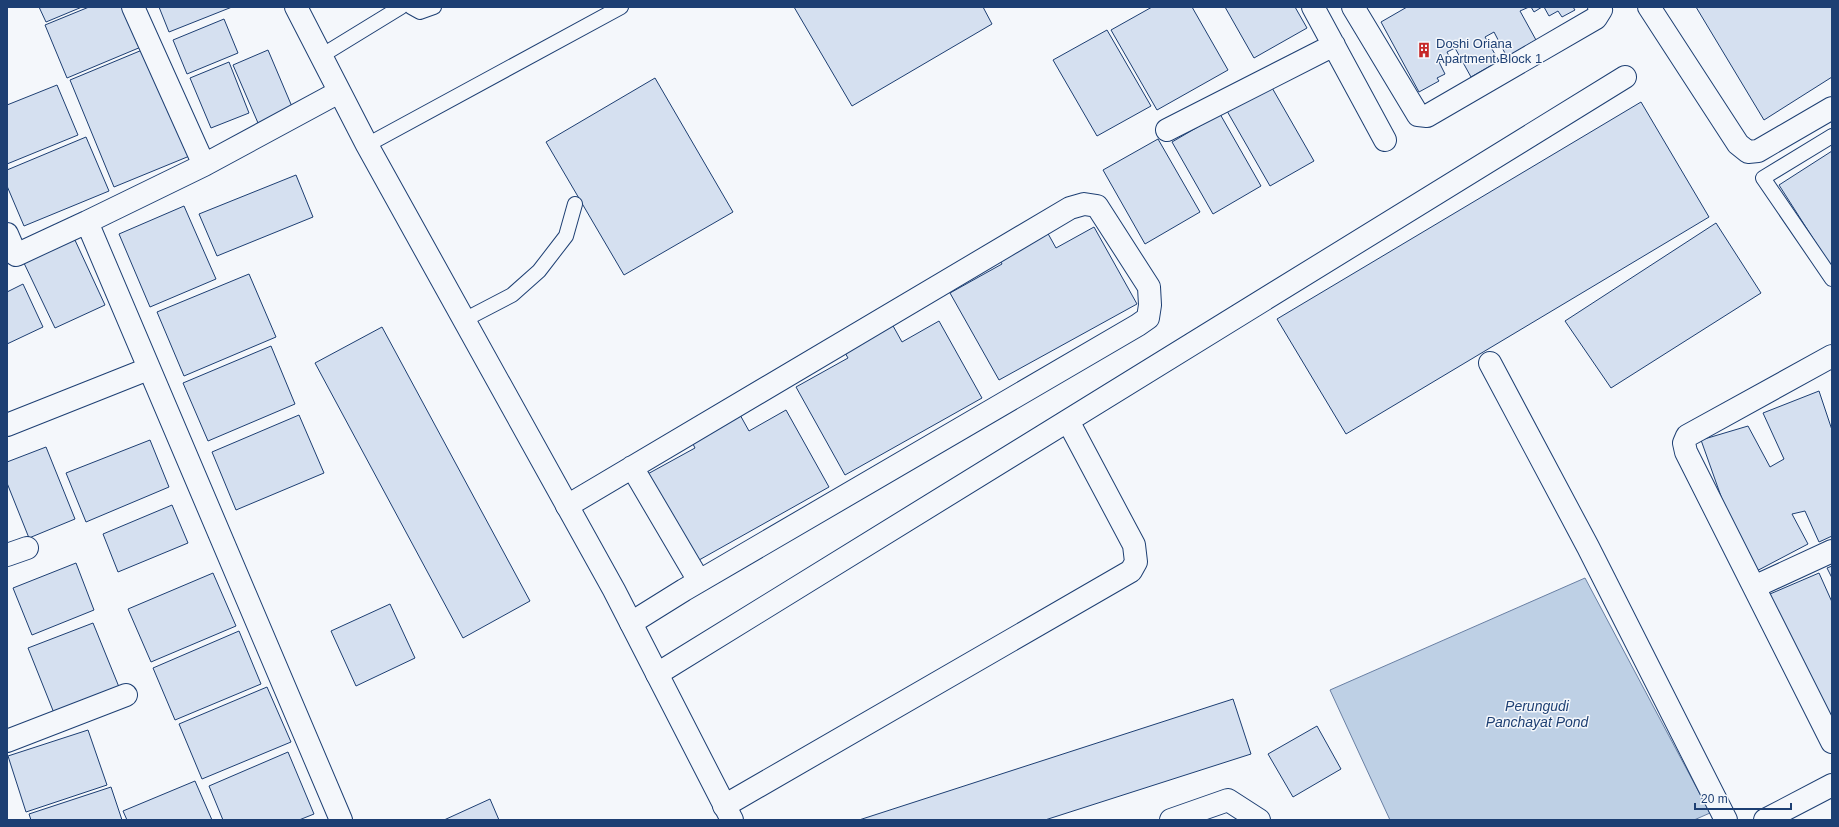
<svg xmlns="http://www.w3.org/2000/svg" width="1839" height="827" viewBox="0 0 1839 827" font-family="Helvetica,sans-serif">
<style>
.water{fill:#bed0e5;stroke:#687fa3}
.building{fill:#d5e0f0;stroke:#1d3f73}
.lines{fill:none;stroke-linecap:round;stroke-linejoin:round}
.lane-casing{stroke:#1d3f73;stroke-width:16}
.street-casing{stroke:#1d3f73;stroke-width:24}
.secondary-casing{stroke:#1d3f73;stroke-width:24}
.lane{stroke:#f4f7fb;stroke-width:14}
.street{stroke:#f4f7fb;stroke-width:22}
.secondary{stroke:#f4f7fb;stroke-width:22}
.labels{text-anchor:middle;dominant-baseline:central;stroke-width:3;stroke-linejoin:round;paint-order:stroke}
.poi-label{font-size:13px;fill:#1d3f73;stroke:#f4f7fb;text-anchor:start}
.water-label{font-size:14px;font-style:italic;fill:#1d3f73;stroke:#f4f7fb}
</style>
<rect width="100%" height="100%" fill="#f4f7fb"/>
<path class="water" d="M1585,578L1710,813L1694,820H1390L1330,690Z"/>
<path class="building" d="M39,7H82L46,22Z
M89,7H124L141,47L67,78L45,25Z
M159,7H232L169,32Z
M794,7H983L992,24L852,106Z
M1152,7H1192L1228,70L1157,110L1111,30Z
M1225,7H1295L1307,28L1254,58Z
M1407,7H1529L1520,11L1536,40L1507,57L1494,32L1485,37L1499,61L1471,77L1455,48L1447,52L1449,56L1439,62L1445,74L1437,78L1439,81L1419,92L1381,22Z
M1531,7H1542L1534,12Z
M1544,7H1573L1575,10L1562,17L1558,11L1549,16Z
M1696,7H1832V77L1764,120Z
M224,19L238,53L187,74L173,40Z
M1107,30L1151,106L1097,136L1053,60Z
M147,48L192,155L114,187L70,80Z
M268,50L293,109L258,123L233,65Z
M229,62L249,113L211,128L190,78Z
M655,78L733,212L624,275L546,142Z
M57,85L78,135L7,164V105Z
M1271,86L1314,161L1270,186L1227,111Z
M1641,102L1709,217L1346,434L1277,319Z
M1220,114L1261,186L1213,214L1172,142Z
M86,137L109,191L24,226L7,186V170Z
M1158,139L1200,212L1145,244L1103,170Z
M1832,151V268L1779,185Z
M296,175L313,217L217,256L199,214Z
M184,206L216,279L150,307L119,234Z
M1716,223L1761,293L1611,388L1565,321Z
M1094,227L1137,304L999,380L950,293L1002,264L998,256L1046,230L1056,248Z
M74,238L105,305L55,328L23,261Z
M249,274L276,337L184,376L157,312Z
M23,284L43,327L7,344V292Z
M939,321L982,398L845,475L796,387L848,358L844,351L892,324L902,342Z
M382,327L530,601L463,638L315,363Z
M271,346L295,404L208,441L183,383Z
M1819,391L1832,430V536L1819,542L1805,511L1792,514L1808,544L1749,575L1701,440L1748,426L1770,467L1784,459L1763,413Z
M786,410L829,487L692,564L644,476L695,448L691,440L739,413L749,431Z
M299,415L324,473L236,510L212,452Z
M150,440L169,487L86,522L66,473Z
M46,447L75,519L29,538L7,483V462Z
M172,505L188,543L118,572L103,534Z
M76,563L94,610L32,635L13,588Z
M1832,566V578L1827,568Z
M213,573L236,626L151,662L128,609Z
M1819,573L1832,602V713L1823,716L1770,594Z
M390,604L415,658L356,686L331,631Z
M93,623L119,687L54,713L28,648Z
M239,631L261,684L175,720L153,668Z
M267,687L291,742L202,779L179,724Z
M1233,699L1251,754L1045,820H859Z
M1317,726L1341,769L1293,797L1268,754Z
M88,730L107,785L26,812L8,756Z
M288,752L314,814L299,820H223L209,786Z
M195,781L212,820H127L123,811Z
M111,787L122,820H31L29,814Z
M490,799L499,820H444Z"/>
<g class="lines">
<g class="lane-casing">
<path id="lane" d="M411,7L420,12L434,7
M321,56L401,7
M1832,136L1763,178L1832,279
M367,145L621,7
M464,320L512,295L539,271L566,236L575,204"/>
</g>
<g class="street-casing">
<path id="street" d="M133,7L204,165L339,92
M1313,7L1385,140
M1353,7L1418,115L1427,116L1596,18L1601,10L1599,7
M1649,7L1738,144L1748,152L1758,151L1832,108
M1167,130L1334,45
M87,222L204,165
M7,234L16,255L87,222L341,820
M1832,356L1687,436L1684,443L1686,452L1832,742
M1490,363L1588,547L1726,820
M7,425L148,369
M632,467L699,581
M567,506L1070,208L1084,204L1097,206L1149,287L1150,305L1148,318L1138,325L684,590L631,623
M7,555L27,548
M1754,587L1832,551
M657,674L1625,77
M7,741L126,695
M724,806L1131,571L1136,562L1134,545L1068,421"/>
</g>
<g class="secondary-casing">
<path id="secondary" d="M296,7L367,145L614,590L732,820
M1171,820L1228,800L1259,820
M1765,820L1832,785"/>
</g>
<use href="#lane" class="lane"/>
<use href="#street" class="street"/>
<use href="#secondary" class="secondary"/>
</g>
<defs>
<g id="building-bare" transform="scale(1.2)"><path d="M-4-6H4V6H1V3H-1V6H-4ZM-2.5-4.3h1.7v1.8h-1.7ZM.8-4.3h1.7v1.8H.8ZM-2.5-1h1.7V.8h-1.7ZM.8-1h1.7V.8H.8Z" fill="#c62828" stroke="#f4f7fb" stroke-width="2.5" paint-order="stroke"/></g>
</defs>
<g fill-rule="evenodd">
<use href="#building-bare" x="1424" y="50"/>
</g>
<g class="labels">
<g class="poi-label">
<text x="1436" y="43">Doshi Oriana<tspan x="1436" dy="15">Apartment Block 1</tspan></text>
</g>
<g class="water-label">
<text x="1537" y="706">Perungudi<tspan x="1537" dy="16">Panchayat Pond</tspan></text>
</g>
</g>
<rect width="1839" height="827" fill="none" stroke="#1d3f73" stroke-width="16"/>
<path d="M1695 803v6h96v-6" fill="none" stroke="#1d3f73" stroke-width="2"/>
<text x="1701" y="803" font-size="12" fill="#1d3f73" stroke="#f4f7fb" stroke-width="3" paint-order="stroke">20 m</text>
</svg>
